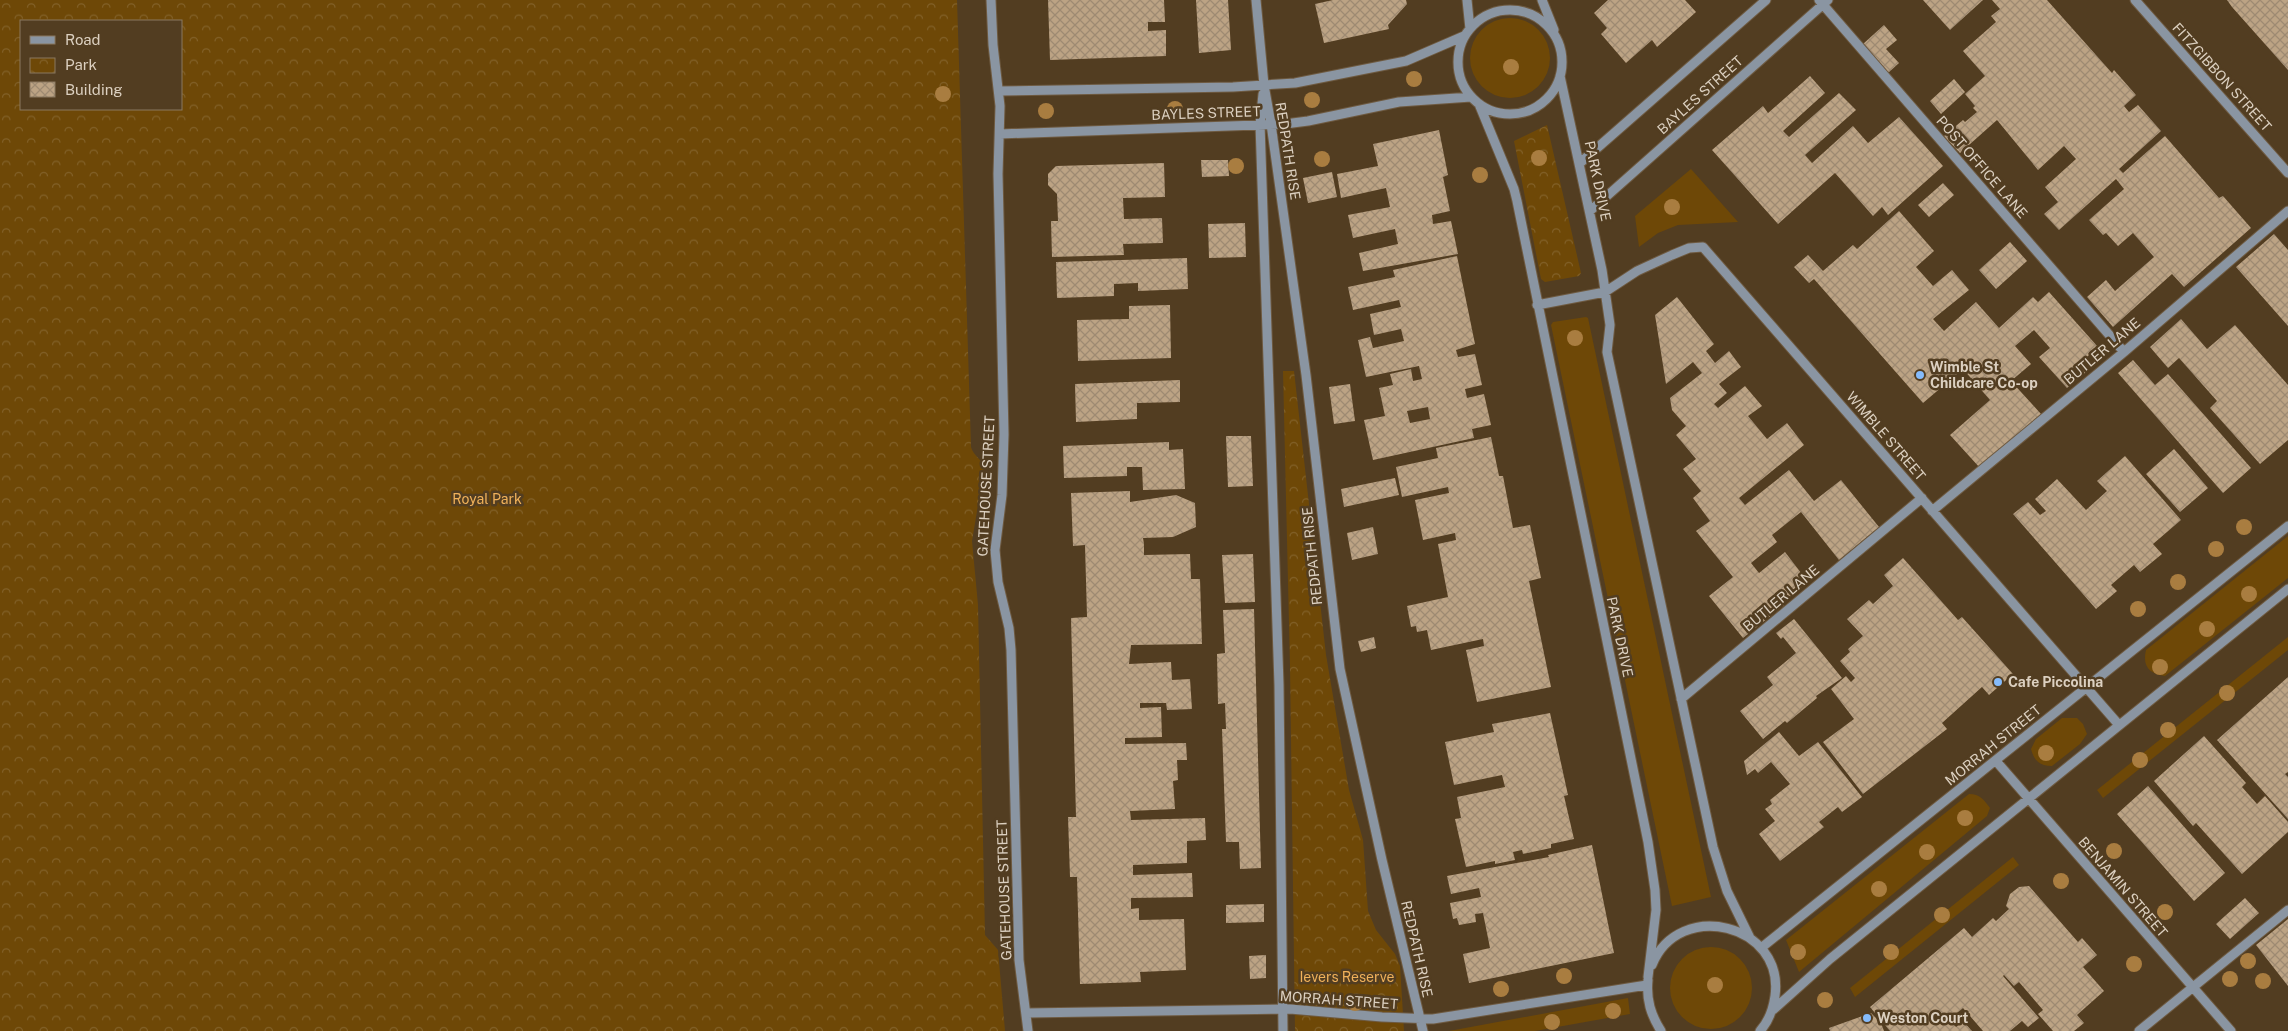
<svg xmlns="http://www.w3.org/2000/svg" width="2288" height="1031" viewBox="0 0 2288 1031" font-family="'Public Sans',sans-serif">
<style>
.grass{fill:#6e4807}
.park{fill:url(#park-crowns);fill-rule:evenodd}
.building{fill:url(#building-cross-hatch);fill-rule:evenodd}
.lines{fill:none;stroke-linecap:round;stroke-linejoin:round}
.minor-casing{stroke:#6e5a41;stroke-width:11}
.minor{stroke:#8a95a2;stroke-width:9}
.tree{fill:#a97d40}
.poi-dot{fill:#85bbfb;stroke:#523d21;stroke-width:2}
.labels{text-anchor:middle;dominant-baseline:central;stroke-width:5;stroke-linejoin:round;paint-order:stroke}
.street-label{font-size:14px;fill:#dcd0c0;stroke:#523d21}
.poi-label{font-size:14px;font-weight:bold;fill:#dcd0c0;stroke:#523d21;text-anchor:start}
.park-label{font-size:14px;fill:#f0b15a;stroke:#523d21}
</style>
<defs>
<pattern id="park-crowns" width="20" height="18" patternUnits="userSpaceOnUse" patternTransform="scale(1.25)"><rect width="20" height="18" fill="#6e4807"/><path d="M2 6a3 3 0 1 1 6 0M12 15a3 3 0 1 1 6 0" fill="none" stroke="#826129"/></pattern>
<pattern id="building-cross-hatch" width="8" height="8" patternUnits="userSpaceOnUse" patternTransform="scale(1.25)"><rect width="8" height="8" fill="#bca384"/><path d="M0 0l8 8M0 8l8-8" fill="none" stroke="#9e8a72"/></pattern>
</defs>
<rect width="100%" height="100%" fill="#523d21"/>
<path class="grass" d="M1470 58a40 40 0 1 1 80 0a40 40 0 1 1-80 0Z
M1691,169L1738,222L1678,225L1658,233L1639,247L1635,216Z
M1586,317L1588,318L1711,897L1672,906L1551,325L1553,322Z
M2288,536V578L2165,676C2150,674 2142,667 2146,650Z
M2288,637V650L2103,798L2097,790Z
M2062,718H2077L2083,724L2087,734L2080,744L2052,766C2039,766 2034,760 2031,749L2036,739Z
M1969,794C1980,794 1984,800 1990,808L1987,816L1799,972L1786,940Z
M2013,857L2019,865L1855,997L1850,988Z
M1670 988a41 41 0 1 1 82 0a41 41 0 1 1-82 0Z
M1628,998L1630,1014L1535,1031H1449Z"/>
<path class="park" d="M0,0H957L971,447C973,456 983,459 984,469L972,541L978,605L985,935L998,950L1005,1031H0ZM21,21H181V109H21Z
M1547,125L1581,273L1579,276L1545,282L1541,279L1514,141Z
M1283,371H1294L1326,655L1349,790L1363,840L1368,911L1376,930L1395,954L1400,966L1404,1031H1295L1290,665Z"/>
<path class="building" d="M1048,0H1164L1165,22H1148V31L1166,30V56L1050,60Z
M1196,0H1228L1231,50L1199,53Z
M1333,0H1406L1407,4L1388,25L1389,29L1324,43L1315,4Z
M1608,0H1685L1696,12L1657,47L1652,40L1626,63L1601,34L1607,28L1594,13Z
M1923,0H1983L1950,30Z
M1992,0H2047L2112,73L2114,70L2136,95L2124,106L2129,112L2138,105L2161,131L2119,169L2123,173L2165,136L2219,198L2223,196L2251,228L2184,287L2172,274L2113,327L2087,297L2106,280L2115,291L2154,257L2133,233L2118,246L2106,233L2103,235L2089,220L2124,189L2116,179L2059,230L2044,214L2058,202L2045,187L2076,159L2064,146L2038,170L1997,120L1960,153L1944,136L1963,120L1965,122L1977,112L1973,108L1975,106L1965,94L1985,76L1963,51L1996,22L1991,16L2000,9Z
M2227,0H2288V70L2232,7Z
M1884,25L1897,40L1886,49L1899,63L1888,73L1863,44Z
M1810,76L1825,93L1783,131L1789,137L1839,93L1856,110L1805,155L1812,163L1853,126L1868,143L1899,117L1943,166L1888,215L1882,207L1873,216L1835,173L1778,224L1712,150L1763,106L1768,113Z
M1954,79L1965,92L1941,114L1930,101Z
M1439,130L1448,175L1443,177L1450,211L1432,215L1433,224L1451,221L1458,254L1363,271L1359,253L1398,244L1395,229L1353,238L1348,215L1390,207L1386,188L1341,198L1337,174L1378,166L1373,144Z
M1201,160H1228L1229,176L1202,177Z
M1164,163L1165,197L1123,198L1124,219L1162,218L1163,243L1123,244L1124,255L1052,257L1051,221H1058L1057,194L1048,185V174L1056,166Z
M1332,172L1337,197L1308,203L1303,178Z
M1943,183L1954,195L1929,217L1918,205Z
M1899,211L1934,251L1916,267L1933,286L1952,270L1969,290L1933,319L1944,331L1976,302L1999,328L2033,297L2038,302L2049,292L2098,347L2079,364L2086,372L2067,388L2039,357L2050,348L2034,330L2015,346L2031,364L2011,381L2041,414L1980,468L1950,435L1990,400L1963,369L1923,403L1814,279L1809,283L1794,267L1808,255L1823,271L1853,245L1857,249Z
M1245,223L1246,257L1209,258L1208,224Z
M2274,234L2288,250V326L2236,267Z
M2010,242L2027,261L1996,289L1979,270Z
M1457,256L1475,344L1456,350L1458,357L1475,354L1482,385L1465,389L1467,398L1484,394L1491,425L1472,429L1474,438L1373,460L1364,420L1385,416L1379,388L1393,385L1390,374L1411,369L1413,381L1422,379L1419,366L1366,377L1358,340L1370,337L1373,348L1404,341L1401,329L1374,335L1370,314L1401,307L1399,300L1353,310L1348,287L1395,277L1393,270ZM1428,407L1430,419L1410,423L1407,411Z
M1187,258L1188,289L1138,291V283L1114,284V296L1057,298L1056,262Z
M1677,297L1714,344L1706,351L1715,363L1729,351L1741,367L1719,384L1727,393L1714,404L1718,408L1745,386L1762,406L1748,416L1767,439L1787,423L1804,445L1739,498L1745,505L1789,470L1814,501L1841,480L1879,527L1839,560L1801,512L1772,535L1777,542L1751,563L1759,573L1785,552L1808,582L1782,603L1784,605L1743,638L1709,596L1733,577L1696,531L1710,521L1693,498L1701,491L1683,469L1696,459L1676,435L1686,426L1672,410L1670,398L1702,373L1693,362L1666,384L1655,315Z
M1170,305L1171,358L1078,361L1077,320L1129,319V306Z
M2181,319L2207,349L2235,325L2288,385V440L2260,464L2210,408L2217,401L2179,358L2168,368L2150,347Z
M2133,360L2155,385L2168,374L2251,468L2223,493L2118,373Z
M1180,380V402L1137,403V419L1076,422L1075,384Z
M1350,384L1355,421L1334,424L1329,387Z
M1226,436H1251L1253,486L1228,487Z
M1491,437L1499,476H1503L1513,528L1530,525L1541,578L1529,581L1551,687L1477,702L1466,650L1484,646L1483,639L1431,650L1427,630L1417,632L1416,626L1411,627L1407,606L1448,597L1438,544L1456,540L1455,533L1423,540L1415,500L1449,493L1448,487L1402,497L1396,467L1438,458L1436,448Z
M1169,442V450L1183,449L1185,489L1143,490L1142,467H1127V476L1064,478L1063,446Z
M2174,449L2208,488L2180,512L2146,474Z
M2125,456L2181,520L2153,544L2162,554L2140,572L2134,565L2111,585L2117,591L2096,609L2013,514L2028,502L2040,515L2046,511L2035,499L2057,479L2086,510L2107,491L2097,481Z
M1395,478L1399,495L1344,507L1341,489Z
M1130,491V502L1176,495L1195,503L1196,527L1173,537L1143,538L1144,544V555L1190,554L1191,579H1200L1202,644L1131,645L1129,664L1171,662L1172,680L1190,679L1192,709L1167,710L1166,703H1140V708L1161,707L1162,737L1125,738V744L1186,743L1187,760H1177L1178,780L1173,781L1175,809L1130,811L1131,820L1205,818L1206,840L1187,841V863L1133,865V875L1192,873L1193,897L1131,898V909L1139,908V920L1184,919L1186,970L1140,972L1141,982L1080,984L1077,877H1070L1068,817H1076L1071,618L1087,617L1085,545L1073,546L1071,493Z
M1373,527L1378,554L1352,560L1347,533Z
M1253,554L1255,602L1225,603L1222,555Z
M1903,558L1958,620L1962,617L2013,674L1989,695L1982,687L1942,723L1947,729L1863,794L1823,742L1854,719L1831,689L1846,676L1851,682L1855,678L1840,661L1850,652L1848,649L1863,636L1847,619L1869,600L1873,604L1893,586L1884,575Z
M1254,609L1261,868L1240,869L1239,842H1226L1222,729H1226L1225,703L1218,704L1217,654L1225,653L1223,610Z
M1794,619L1842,678L1816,696L1817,698L1787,723L1785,721L1763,739L1740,711L1773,685L1767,677L1796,653L1783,637L1781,639L1776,633Z
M1374,637L1376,648L1361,652L1358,641Z
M2288,677V772L2285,774L2288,777V819L2217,740Z
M1550,713L1568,795L1564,796L1574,839L1551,844V848L1523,854L1522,850L1513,852L1515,860L1495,864V861L1466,867L1455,819L1461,818L1457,797L1505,787L1502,775L1454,785L1445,742L1494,732L1492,724Z
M1779,732L1799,756L1818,742L1862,797L1842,812L1838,807L1819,822L1824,827L1780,861L1759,834L1775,821L1765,809L1772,804L1770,800L1790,784L1771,762L1758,773L1755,769L1747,775L1744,761Z
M2204,736L2246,783L2242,787L2257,804L2265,796L2288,822V832L2242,874L2196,823L2193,826L2154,781Z
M2148,786L2225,873L2194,901L2117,814Z
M1592,845L1614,953L1469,983L1463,954L1490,948L1483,913L1475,914L1476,922L1459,925L1457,918L1453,919L1450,903L1481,897L1479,888L1451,894L1447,876L1549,857L1548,855Z
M2029,886L2078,942L2082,938L2097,955L2083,967L2104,991L2077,1015L2084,1023L2074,1031H2053L2038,1014L2043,1010L2019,982L2014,986L2004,975L2003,976L2039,1018L2028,1027L2022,1021L2010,1031H1983L1963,1008L1950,1019L1956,1027L1963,1021L1972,1031H1890L1870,1007L1964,928L1972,937L1993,918L1996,921L2009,909L2006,906L2010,894L2019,887Z
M2245,898L2259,913L2230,939L2216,924Z
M1264,904V922L1226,923V905Z
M2288,919V986L2256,945Z
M1266,955V978L1250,979L1249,956Z
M1871,1013L1881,1023L1884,1031H1830L1829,1028Z"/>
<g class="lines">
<g class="minor-casing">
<path id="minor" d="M991,0L993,45L1000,106L998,174L1004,434L1002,495L995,550L998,582L1009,628L1011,650L1019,960L1028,1031
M1256,0L1264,85L1271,124L1306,375L1340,669L1382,860L1423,1031
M1467,0L1470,29
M1542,0L1554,30
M1819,0L2124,352
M2135,0L2288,173
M1458 62a52 52 0 1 1 104 0a52 52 0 1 1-104 0Z
M1560,76L1602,270L1610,325L1607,352L1713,847L1727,891L1750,938
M999,91L1233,87L1295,83L1406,61L1464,36
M1263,94L1260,124L1279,685L1283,1031
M1479,104L1514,189L1517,201L1648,842L1655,890L1656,910L1648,977
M1000,134L1285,124L1308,121L1399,102L1471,97
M1580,163L1766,0
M1590,211L1828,0
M1537,305L1605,292L1637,271L1672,255L1689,248L1703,247L2119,725
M1932,511L2124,352L2288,211
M1681,699L1922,498
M1996,761L2231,1031
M1761,948L2288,526
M1652,965C1679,898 1785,924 1775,996C1773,1010 1769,1021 1760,1031
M1648,980C1646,1000 1651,1015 1661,1031
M1773,1010L1830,959L2288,589
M1027,1013L1290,1009L1382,1017L1433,1019L1647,985
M2139,1031L2288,910"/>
</g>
<use href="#minor" class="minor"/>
</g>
<g class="tree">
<circle cx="1511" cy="67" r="8"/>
<circle cx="1414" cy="79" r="8"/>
<circle cx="943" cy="94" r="8"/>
<circle cx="1312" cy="100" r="8"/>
<circle cx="1175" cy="109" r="8"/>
<circle cx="1046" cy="111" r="8"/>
<circle cx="1539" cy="158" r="8"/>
<circle cx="1322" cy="159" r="8"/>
<circle cx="1236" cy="166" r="8"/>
<circle cx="1480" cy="175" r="8"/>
<circle cx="1672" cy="207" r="8"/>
<circle cx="1575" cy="338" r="8"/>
<circle cx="2244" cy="527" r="8"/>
<circle cx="2216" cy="549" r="8"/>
<circle cx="2178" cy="582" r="8"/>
<circle cx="2249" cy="594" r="8"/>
<circle cx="2138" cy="609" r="8"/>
<circle cx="2207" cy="629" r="8"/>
<circle cx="2160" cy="667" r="8"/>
<circle cx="2227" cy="693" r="8"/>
<circle cx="2168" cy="730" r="8"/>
<circle cx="2046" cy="753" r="8"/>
<circle cx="2140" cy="760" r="8"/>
<circle cx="1965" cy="818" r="8"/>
<circle cx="2114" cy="851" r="8"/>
<circle cx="1927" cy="852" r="8"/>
<circle cx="2061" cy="881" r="8"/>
<circle cx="1879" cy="889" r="8"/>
<circle cx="2165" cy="912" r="8"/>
<circle cx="1942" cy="915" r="8"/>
<circle cx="1798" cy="952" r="8"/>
<circle cx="1891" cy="952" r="8"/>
<circle cx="2248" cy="961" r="8"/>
<circle cx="2134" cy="964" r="8"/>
<circle cx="1564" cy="976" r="8"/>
<circle cx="2230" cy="979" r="8"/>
<circle cx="2263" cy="981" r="8"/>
<circle cx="1715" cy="985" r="8"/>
<circle cx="1501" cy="989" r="8"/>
<circle cx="1825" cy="1000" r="8"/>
<circle cx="1355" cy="1003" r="8"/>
<circle cx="1613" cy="1011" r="8"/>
<circle cx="1552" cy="1022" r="8"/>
</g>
<g class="poi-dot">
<circle cx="1920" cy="375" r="5"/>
<circle cx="1998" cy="682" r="5"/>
<circle cx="1867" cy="1018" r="5"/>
</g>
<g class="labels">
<g class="street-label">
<text transform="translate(2222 77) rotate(48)">FITZGIBBON STREET</text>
<text transform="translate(1700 95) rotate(-42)">BAYLES STREET</text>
<text transform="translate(1206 113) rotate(-2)">BAYLES STREET</text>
<text transform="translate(1288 151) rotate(81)">REDPATH RISE</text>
<text transform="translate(1982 167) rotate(49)">POST OFFICE LANE</text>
<text transform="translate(1598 181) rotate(78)">PARK DRIVE</text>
<text transform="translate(2102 351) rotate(-40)">BUTLER LANE</text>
<text transform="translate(1886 436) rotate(49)">WIMBLE STREET</text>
<text transform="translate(986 486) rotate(-87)">GATEHOUSE STREET</text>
<text transform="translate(1312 556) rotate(-96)">REDPATH RISE</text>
<text transform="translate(1781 598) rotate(-40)">BUTLER LANE</text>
<text transform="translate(1620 637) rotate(78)">PARK DRIVE</text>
<text transform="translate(1993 745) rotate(-39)">MORRAH STREET</text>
<text transform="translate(2123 887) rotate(49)">BENJAMIN STREET</text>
<text transform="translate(1004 890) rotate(-92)">GATEHOUSE STREET</text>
<text transform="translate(1417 949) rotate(77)">REDPATH RISE</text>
<text transform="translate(1339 1000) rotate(4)">MORRAH STREET</text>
</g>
<g class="poi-label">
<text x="1930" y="367">Wimble St<tspan x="1930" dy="16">Childcare Co-op</tspan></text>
<text x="2008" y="682">Cafe Piccolina</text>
<text x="1877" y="1018">Weston Court</text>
</g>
<g class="park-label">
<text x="487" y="499">Royal Park</text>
<text x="1347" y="977">Ievers Reserve</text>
</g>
</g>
<rect x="20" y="20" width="162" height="90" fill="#523d21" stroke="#897861"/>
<rect x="30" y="36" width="25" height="8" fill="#8a95a2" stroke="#897861"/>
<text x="65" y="45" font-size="15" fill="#dcd0c0">Road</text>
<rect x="30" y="58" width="25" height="15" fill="url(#park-crowns)" stroke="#897861"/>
<text x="65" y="70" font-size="15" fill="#dcd0c0">Park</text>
<rect x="30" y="82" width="25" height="15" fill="url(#building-cross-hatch)" stroke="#897861"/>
<text x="65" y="95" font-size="15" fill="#dcd0c0">Building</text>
</svg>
